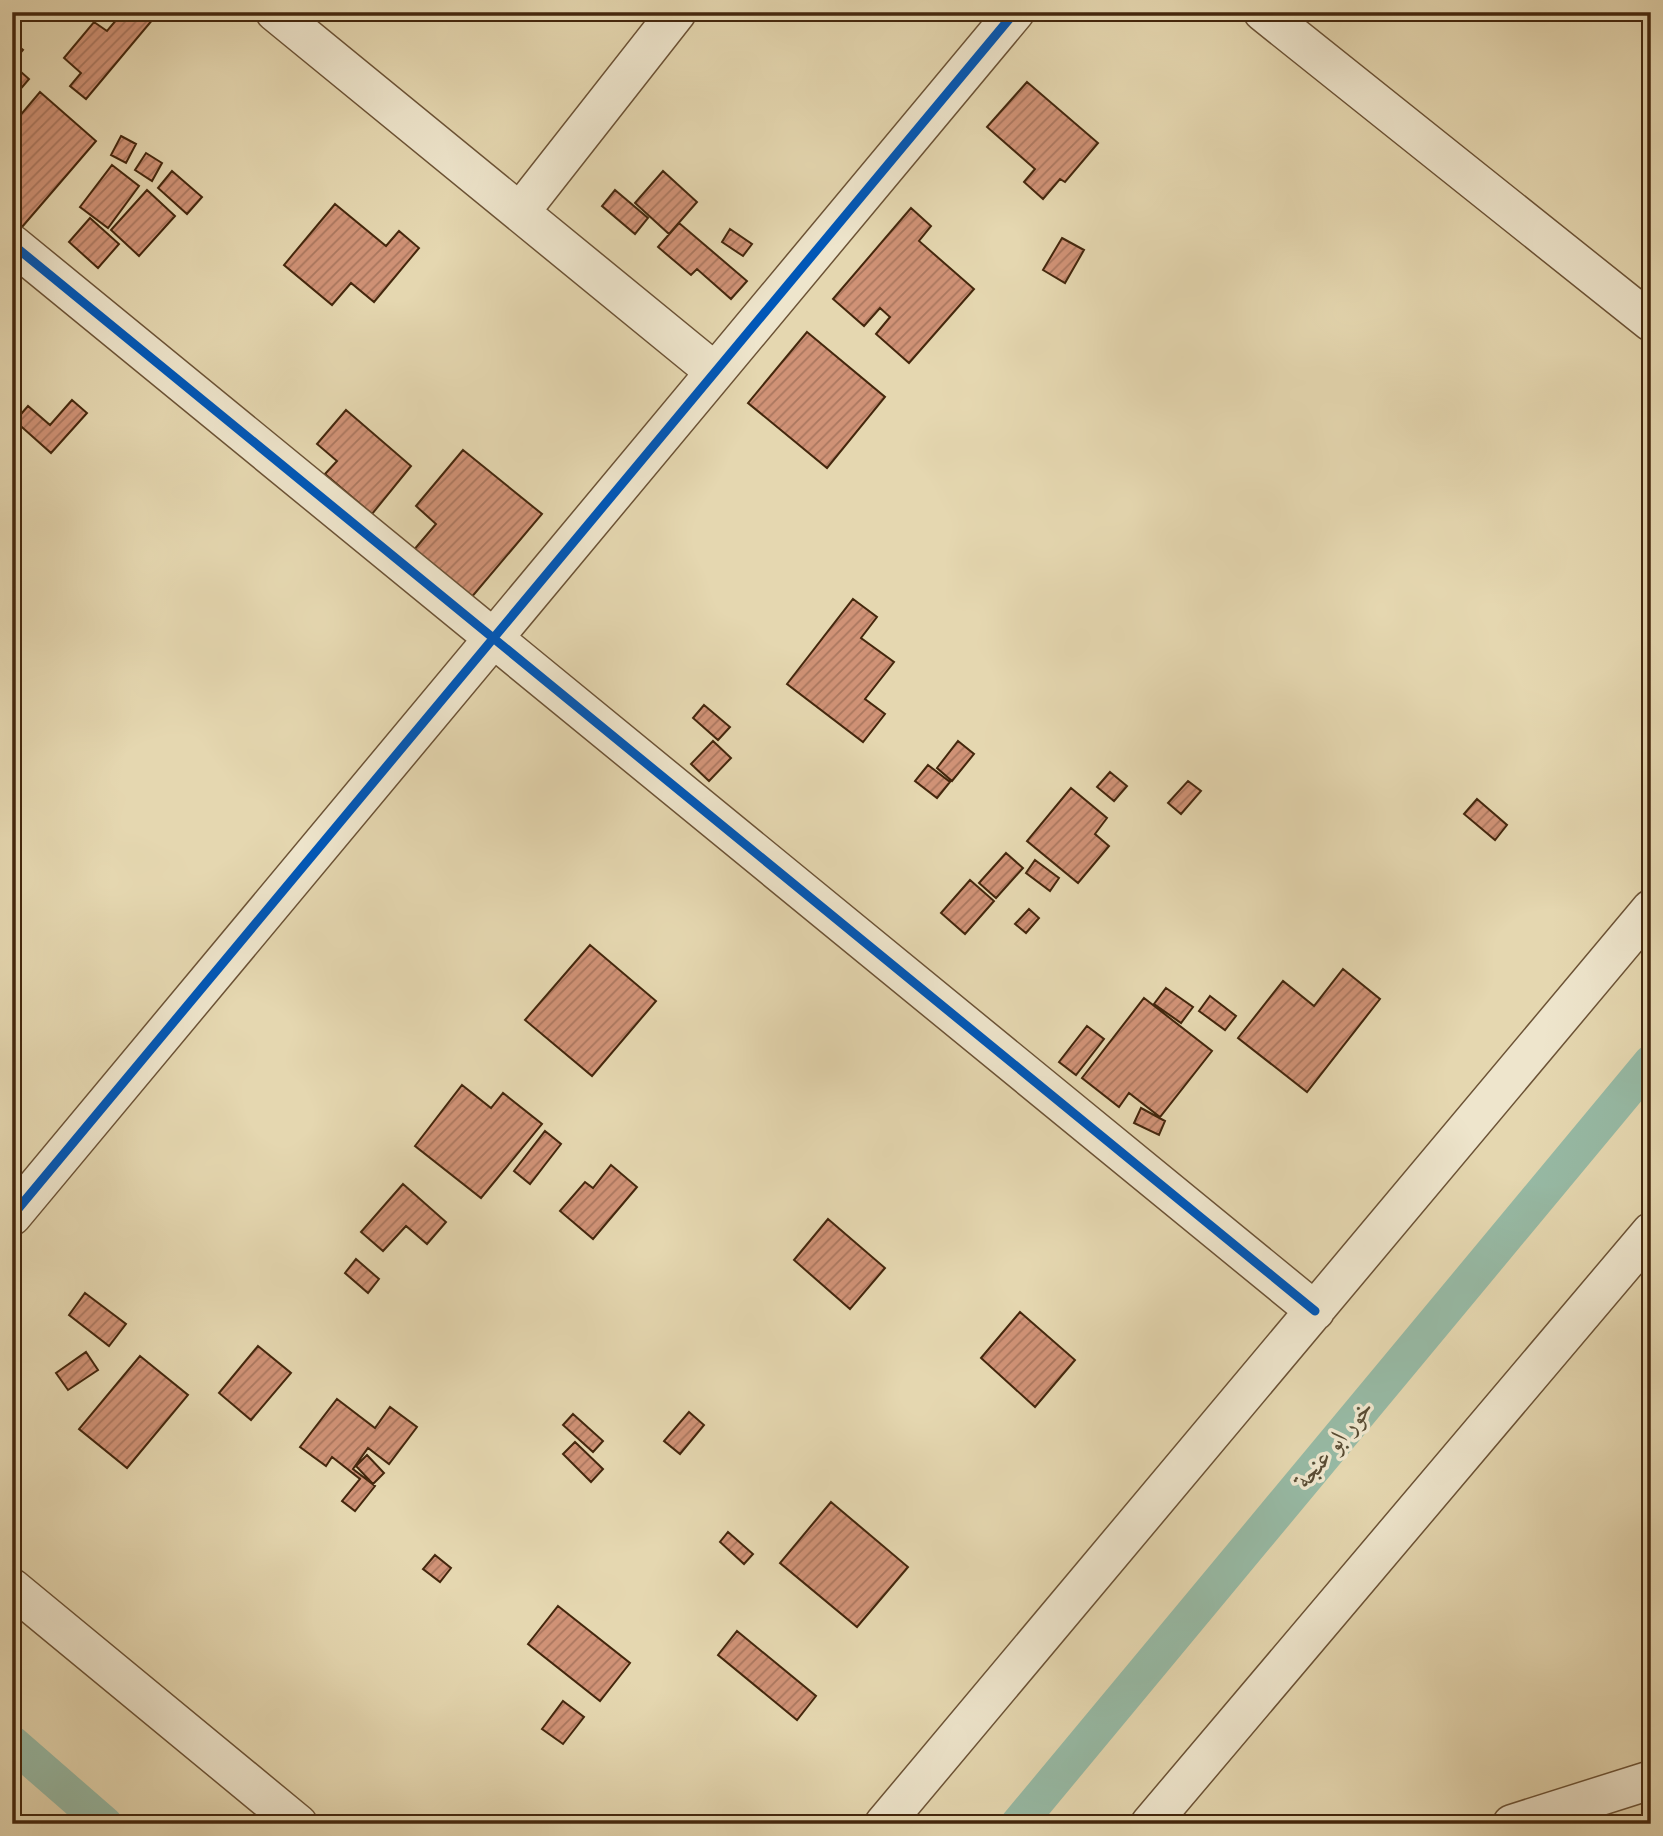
<svg xmlns="http://www.w3.org/2000/svg" width="1663" height="1836" viewBox="0 0 1663 1836" font-family="Alegreya,Amiri,serif">
<style>
.lines{fill:none;stroke-linecap:round;stroke-linejoin:round}
.canal{stroke:#97baa5;stroke-width:35}
.building{fill:url(#building-hatch);stroke:#44270d;stroke-width:2}
.minor-casing{stroke:#6c5336;stroke-width:41}
.minor{stroke:#eee5cc;stroke-width:38}
.cycleway-casing{stroke:#eee5cc;stroke-width:13}
.cycleway{stroke:#0057b8;stroke-width:9}
.labels{text-anchor:middle;dominant-baseline:central;stroke-width:7;stroke-linejoin:round;paint-order:stroke}
.water-label{font-size:26px;font-style:italic;fill:#594c33;stroke:#eee5cc}
</style>
<defs>
<pattern id="building-hatch" width="6" height="6" patternUnits="userSpaceOnUse" patternTransform="scale(1.75)"><rect width="6" height="6" fill="#d09276"/><path d="M-1 1l2-2M0 6l6-6M5 7l2-2" fill="none" stroke="#aa775f"/></pattern>
</defs>
<rect width="100%" height="100%" fill="#e5d7b0"/>
<filter id="stains"><feTurbulence type="fractalNoise" baseFrequency=".00286" numOctaves="4"/><feColorMatrix values="0 0 0 0 .2 0 0 0 0 .09 0 0 0 0 .02 0 0 0 .5 -.17"/></filter>
<radialGradient id="worn" r=".72"><stop offset=".6" stop-color="#630" stop-opacity="0"/><stop offset="1" stop-color="#630" stop-opacity=".3"/></radialGradient>
<g class="lines">
<path class="canal" d="M12,1743L105,1824
M1018,1824L1651,1062"/>
</g>
<path class="building" d="M123,12H159L86,99L70,86L81,73L64,58L94,22L107,31Z
M12,41L23,50L12,63Z
M12,64L29,79L12,99Z
M1027,82L1098,143L1065,182L1060,179L1043,199L1024,182L1035,169L987,127Z
M40,92L96,141L22,227L12,219V125Z
M121,136L136,144L126,163L111,155Z
M146,153L162,163L152,181L135,170Z
M112,165L139,186L108,228L80,207Z
M172,171L202,197L187,214L158,188Z
M663,171L697,202L669,234L635,203Z
M147,190L175,216L139,256L111,230Z
M615,190L648,218L635,234L602,206Z
M335,204L386,246L399,231L419,248L374,302L351,283L332,305L284,265Z
M911,208L931,226L919,241L974,289L909,363L876,334L890,317L880,308L864,326L833,299Z
M90,218L119,244L98,268L69,242Z
M679,223L747,281L731,299L697,269L691,275L658,247Z
M730,229L752,244L743,256L722,242Z
M1062,238L1084,250L1065,283L1043,270Z
M807,332L885,397L827,468L748,403Z
M72,400L87,413L51,453L15,421L28,406L50,425Z
M346,410L411,466L372,514L325,474L337,461L317,444Z
M463,450L542,514L470,599L413,551L436,524L416,506Z
M853,599L877,617L861,638L894,662L865,699L885,714L863,742L787,684Z
M704,705L730,727L718,740L693,718Z
M713,741L731,758L709,781L691,764Z
M958,741L974,754L952,781L937,768Z
M928,765L950,782L937,798L915,781Z
M1110,772L1127,786L1114,801L1097,787Z
M1188,781L1201,791L1181,814L1168,803Z
M1071,788L1107,818L1095,834L1109,846L1078,883L1027,841Z
M1477,799L1507,825L1495,840L1464,814Z
M1006,853L1023,868L996,898L979,883Z
M1035,860L1059,878L1050,891L1026,873Z
M970,880L994,901L965,934L941,913Z
M1029,909L1039,918L1026,933L1015,924Z
M590,945L656,1001L592,1076L525,1020Z
M1343,969L1380,999L1307,1092L1238,1038L1283,981L1314,1006Z
M1166,988L1193,1007L1181,1023L1154,1004Z
M1210,996L1236,1016L1225,1030L1199,1011Z
M1144,998L1212,1051L1160,1117L1129,1093L1119,1107L1082,1078Z
M1087,1026L1104,1039L1076,1075L1059,1062Z
M462,1085L491,1108L503,1093L542,1124L481,1198L415,1146Z
M1141,1108L1165,1121L1159,1135L1134,1123Z
M545,1131L561,1144L530,1184L514,1171Z
M611,1165L637,1187L593,1239L560,1211L585,1182L593,1188Z
M403,1184L446,1222L427,1244L406,1226L383,1251L361,1232Z
M828,1219L885,1268L850,1309L794,1260Z
M356,1259L379,1279L368,1293L345,1273Z
M85,1293L126,1324L109,1346L69,1315Z
M1020,1312L1075,1360L1035,1407L981,1358Z
M258,1346L291,1373L251,1420L219,1393Z
M86,1352L98,1370L68,1390L56,1373Z
M140,1356L188,1395L127,1468L79,1429Z
M337,1399L375,1428L390,1407L417,1427L389,1464L368,1448L353,1469L375,1486L355,1511L342,1501L360,1479L332,1457L326,1466L300,1447Z
M689,1412L704,1425L680,1454L664,1441Z
M573,1414L603,1441L593,1452L563,1425Z
M575,1442L603,1469L591,1482L563,1454Z
M367,1455L384,1473L373,1484L356,1466Z
M831,1502L908,1567L857,1627L780,1563Z
M728,1532L753,1554L744,1564L720,1542Z
M435,1555L451,1568L440,1582L423,1569Z
M558,1606L630,1663L600,1701L528,1644Z
M737,1631L816,1696L797,1720L718,1655Z
M563,1701L584,1717L563,1744L542,1729Z"/>
<g class="lines">
<g class="minor-casing">
<path id="minor" d="M275,12L715,372
M1263,12L1651,322
M520,212L677,12
M12,244L1315,1311
M12,1216L1015,12
M12,1588L298,1824
M884,1824L1651,909
M1150,1824L1651,1232
M1512,1824L1651,1780"/>
</g>
<use href="#minor" class="minor"/>
<g class="cycleway-casing">
<path id="cycleway" d="M12,244L1315,1311
M12,1216L1015,12"/>
</g>
<use href="#cycleway" class="cycleway"/>
</g>
<g class="labels">
<g class="water-label">
<text transform="translate(1334 1443) rotate(-50)">خور ابو عنجة</text>
</g>
</g>
<rect width="1663" height="1836" fill="none" stroke="#e5d7b0" stroke-width="42"/>
<rect x="14" y="14" width="1635" height="1808" fill="none" stroke="#44270d" stroke-width="3.5"/>
<rect x="21" y="21" width="1621" height="1794" fill="none" stroke="#44270d" stroke-width="2"/>
<rect width="100%" height="100%" filter="url(#stains)"/>
<rect width="100%" height="100%" fill="url(#worn)"/>
</svg>
